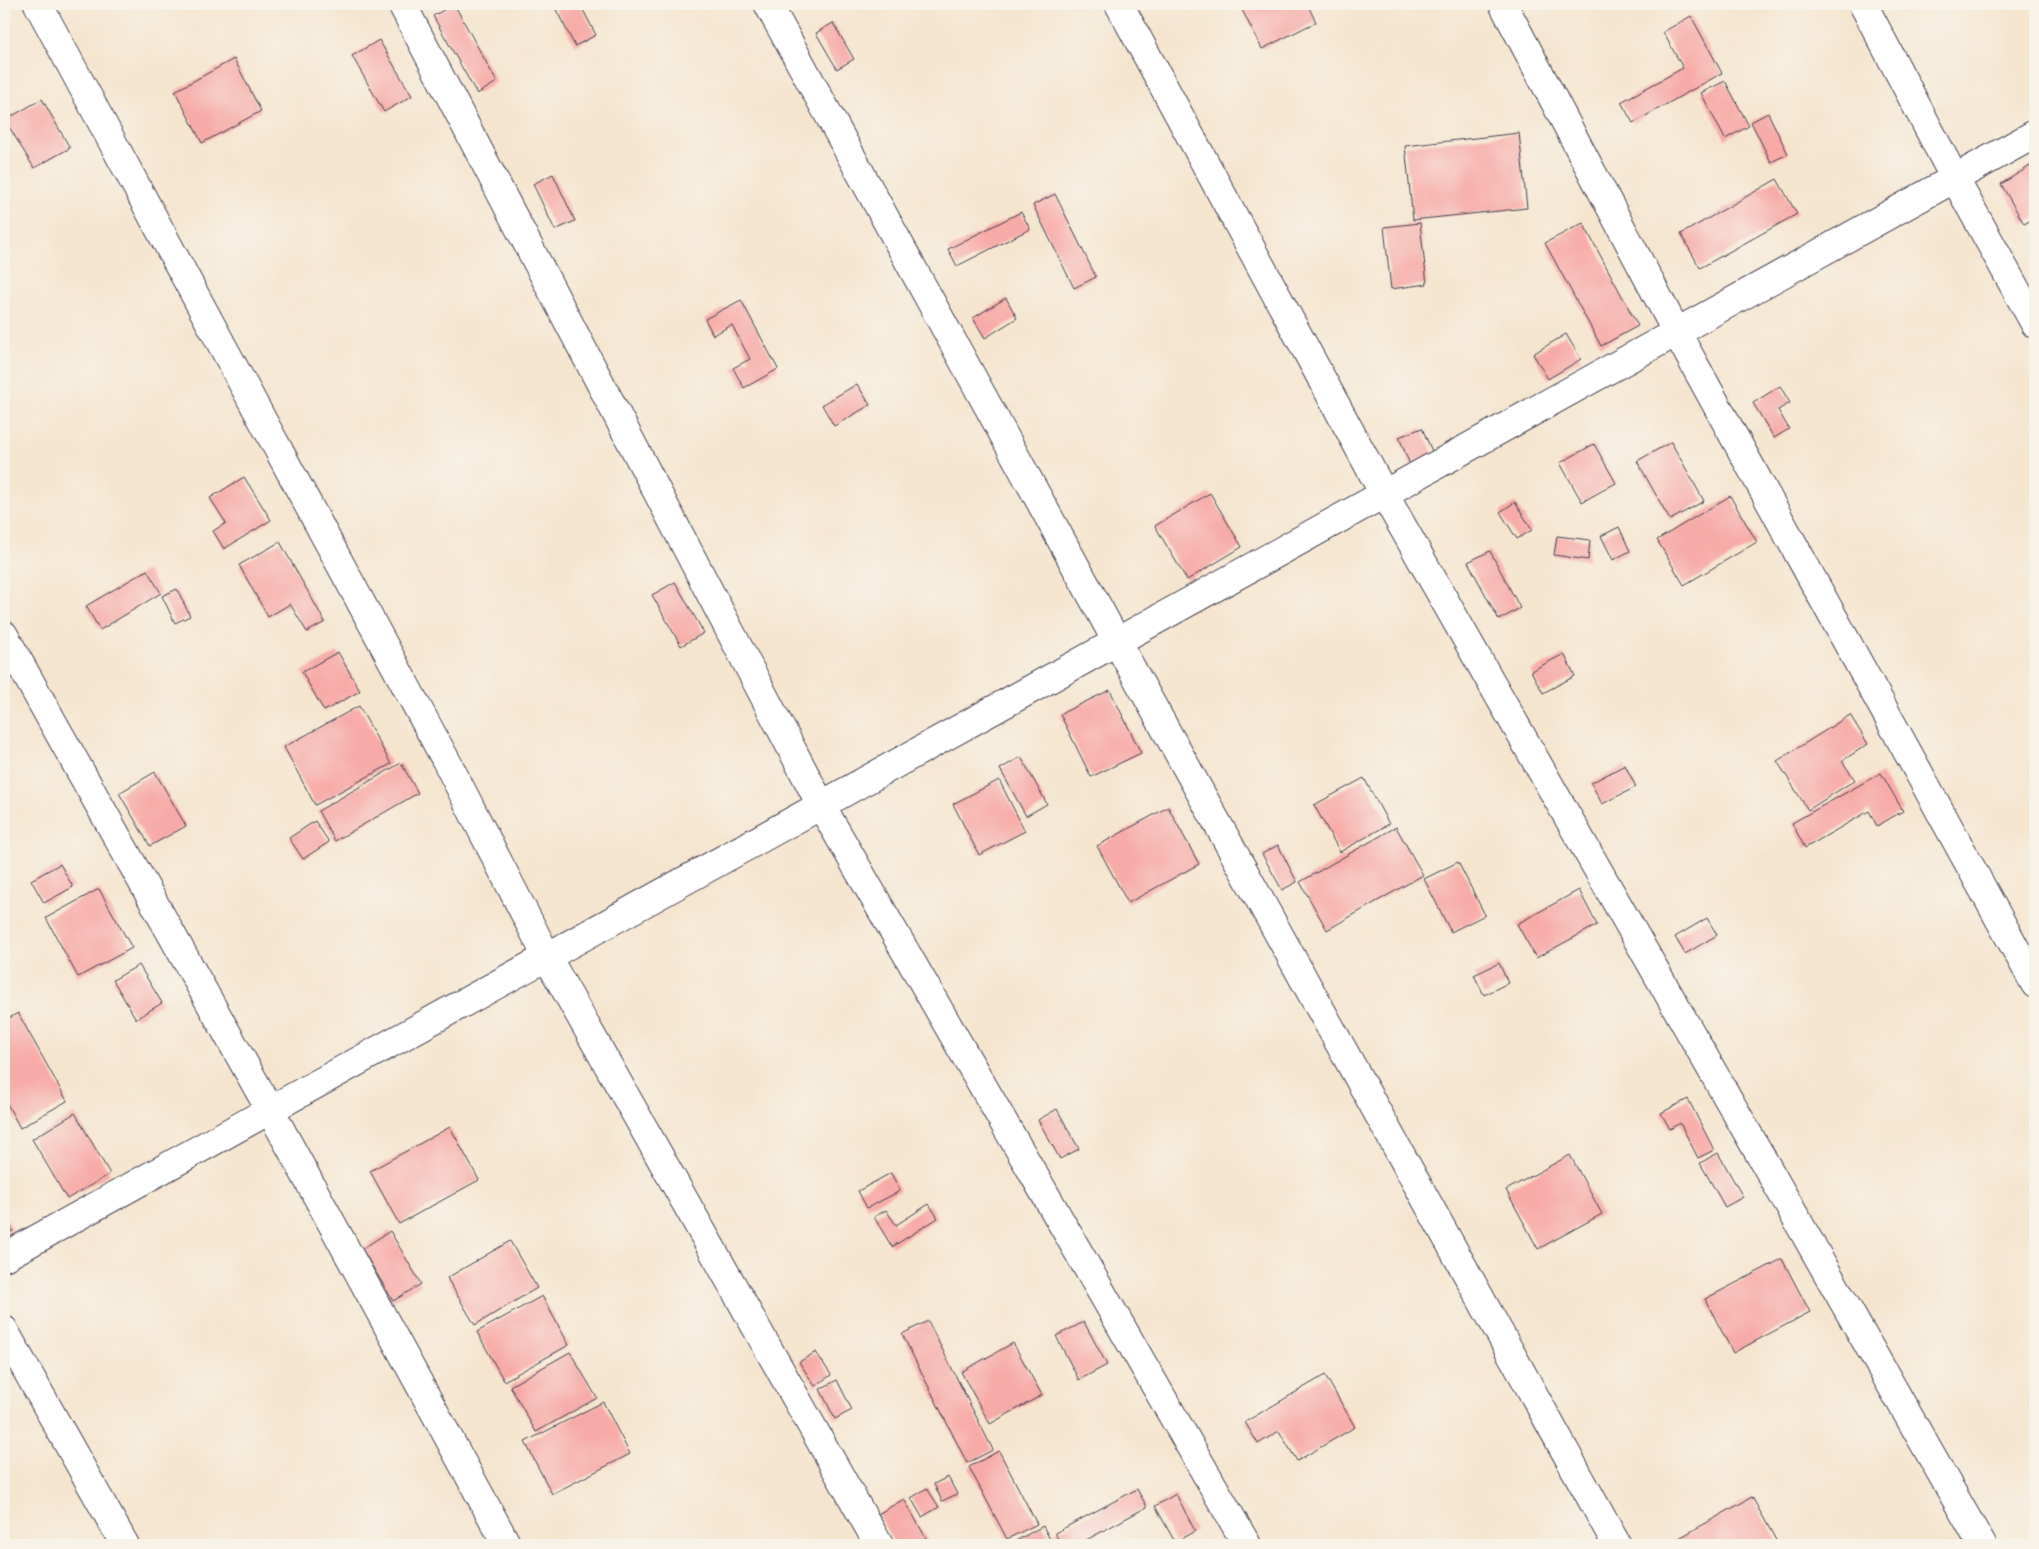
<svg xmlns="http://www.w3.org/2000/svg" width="2039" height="1549" viewBox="0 0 2039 1549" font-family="Sriracha,sans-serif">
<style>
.building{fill:#f7aba8}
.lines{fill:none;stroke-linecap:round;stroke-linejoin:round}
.street-casing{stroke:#423f51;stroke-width:30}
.street{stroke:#fff;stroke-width:28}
</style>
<rect width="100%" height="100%" fill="#f7f3e8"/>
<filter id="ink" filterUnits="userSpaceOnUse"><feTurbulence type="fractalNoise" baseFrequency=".02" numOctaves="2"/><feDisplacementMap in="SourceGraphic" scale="10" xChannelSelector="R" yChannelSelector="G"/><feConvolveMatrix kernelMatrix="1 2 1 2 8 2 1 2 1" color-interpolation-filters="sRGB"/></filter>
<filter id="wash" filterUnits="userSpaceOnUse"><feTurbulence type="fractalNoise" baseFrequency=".0096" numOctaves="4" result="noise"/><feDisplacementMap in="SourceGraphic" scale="20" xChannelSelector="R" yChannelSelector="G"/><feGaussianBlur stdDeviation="1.12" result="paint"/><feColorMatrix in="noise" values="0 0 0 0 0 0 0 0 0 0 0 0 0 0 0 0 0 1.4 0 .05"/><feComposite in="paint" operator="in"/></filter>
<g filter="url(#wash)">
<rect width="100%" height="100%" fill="#f5e5cf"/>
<g id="blocks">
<path class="building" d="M454,4L497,82L477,94L433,16Z
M553,4H580L596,35L575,46Z
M1239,4H1307L1316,22L1262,49Z
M1691,16L1722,73L1633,123L1621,102L1683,68L1663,32Z
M833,23L854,59L837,69L816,33Z
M379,40L412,96L384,112L352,56Z
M234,59L261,111L202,143L175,91Z
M1725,81L1749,126L1725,139L1701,93Z
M42,99L70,148L34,168L5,120Z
M1768,113L1788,154L1771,162L1751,122Z
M1519,133L1527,208L1413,220L1405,146Z
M2035,163V218L2024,224L2001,184Z
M553,174L575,221L555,230L533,184Z
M1777,179L1797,214L1700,268L1681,234Z
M1055,194L1096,277L1074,288L1033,205Z
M1021,212L1030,229L957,266L948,249Z
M1420,223L1427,284L1391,289L1384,227Z
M1583,223L1638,326L1601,346L1545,243Z
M1006,298L1017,318L985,338L973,318Z
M741,300L778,369L744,388L733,368L750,359L732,325L713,335L705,319Z
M1566,334L1581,359L1548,379L1533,354Z
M857,384L870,405L834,426L822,405Z
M1780,386L1790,403L1778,410L1789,429L1774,438L1753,403Z
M1422,428L1434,456L1410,465L1399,437Z
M1671,442L1704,501L1670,520L1637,461Z
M1594,444L1616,483L1582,502L1560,463Z
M244,477L271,520L224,549L213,531L226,523L210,498Z
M1210,493L1242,547L1187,580L1155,526Z
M1730,496L1757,542L1684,585L1657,540Z
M1515,502L1532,530L1517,539L1500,512Z
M1619,527L1630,551L1613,560L1601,536Z
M1557,536L1590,540L1588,560L1554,555Z
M280,542L325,622L307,632L290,604L268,617L239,565Z
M1490,551L1520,608L1499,620L1468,562Z
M147,570L161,593L100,630L86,606Z
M675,582L704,633L681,646L652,595Z
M177,589L190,616L175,623L162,596Z
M338,652L360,691L324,711L302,672Z
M1564,654L1575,676L1543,693L1531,671Z
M1110,690L1141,753L1091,777L1060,714Z
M359,706L391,764L315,805L284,747Z
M1850,715L1868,744L1842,761L1855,780L1808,810L1777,761Z
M1021,757L1047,804L1026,816L1000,769Z
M401,763L418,793L335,841L318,811Z
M1625,765L1636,787L1602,804L1591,783Z
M155,772L186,826L150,846L119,793Z
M1881,773L1903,811L1877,826L1869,811L1805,848L1792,823Z
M1364,778L1389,824L1340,852L1314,805Z
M999,780L1025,831L979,855L953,804Z
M1168,807L1199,864L1128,903L1097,846Z
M315,821L329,842L303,859L289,838Z
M1396,827L1423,875L1327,930L1300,882Z
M1278,845L1297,882L1282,890L1262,854Z
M1458,862L1485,915L1451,932L1424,879Z
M60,864L73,887L44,903L31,880Z
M99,889L132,948L78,977L46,918Z
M1579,890L1597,925L1536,958L1517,924Z
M1707,918L1717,935L1685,954L1675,937Z
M1499,963L1508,983L1484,995L1474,975Z
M139,965L162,1003L136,1019L113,980Z
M18,1013L67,1101L20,1128L4,1098V1021Z
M1688,1099L1714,1150L1698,1158L1680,1123L1670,1129L1661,1113Z
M1057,1109L1079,1149L1060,1159L1038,1120Z
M75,1113L110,1174L67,1199L32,1139Z
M450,1127L479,1180L399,1224L370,1171Z
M1718,1153L1743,1197L1725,1207L1700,1163Z
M1570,1155L1602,1214L1538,1249L1506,1190Z
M891,1173L900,1191L867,1208L858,1191Z
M929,1204L938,1218L892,1247L874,1217L886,1210L896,1225Z
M4,1213L13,1231L4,1235Z
M390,1231L421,1284L393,1301L362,1249Z
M510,1241L537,1288L475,1325L447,1278Z
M1782,1259L1810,1312L1733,1353L1705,1299Z
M542,1296L569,1345L504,1381L477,1332Z
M928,1321L993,1450L967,1463L902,1334Z
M1084,1322L1107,1365L1079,1380L1056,1336Z
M1013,1343L1042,1395L990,1424L961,1372Z
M570,1352L597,1398L536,1432L510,1386Z
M816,1352L831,1375L815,1386L799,1362Z
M1325,1375L1355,1427L1297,1461L1279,1431L1258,1444L1245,1422Z
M837,1380L852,1410L835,1419L820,1389Z
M603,1402L630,1454L552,1494L525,1442Z
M999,1451L1037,1524L1007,1539L969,1467Z
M948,1477L957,1494L942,1501L934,1484Z
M927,1488L939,1507L922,1517L911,1498Z
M1137,1489L1147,1507L1077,1545H1061L1055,1533Z
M1176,1494L1195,1531L1175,1542L1155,1506Z
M1752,1497L1777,1542L1772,1545H1667Z
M904,1499L930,1545H895L878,1514Z
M1043,1526L1053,1545H1014L1012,1543Z"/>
</g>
</g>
<g filter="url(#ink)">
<use href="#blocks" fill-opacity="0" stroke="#423f51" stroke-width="1"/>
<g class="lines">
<g class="street-casing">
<path id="street" d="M38,4L448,764L547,957L879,1545
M402,4L821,805L1247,1545
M768,4L1117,642L1617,1545
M1119,4L1384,494L1982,1545
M1503,4L1677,333L2035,984
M1863,4L1955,179L2035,324
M4,635L270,1110L507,1545
M4,1257L2035,134
M4,1330L125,1545"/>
</g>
<use href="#street" class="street"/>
</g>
</g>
<rect width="2039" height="1549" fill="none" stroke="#f7f3e8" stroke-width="20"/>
</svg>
